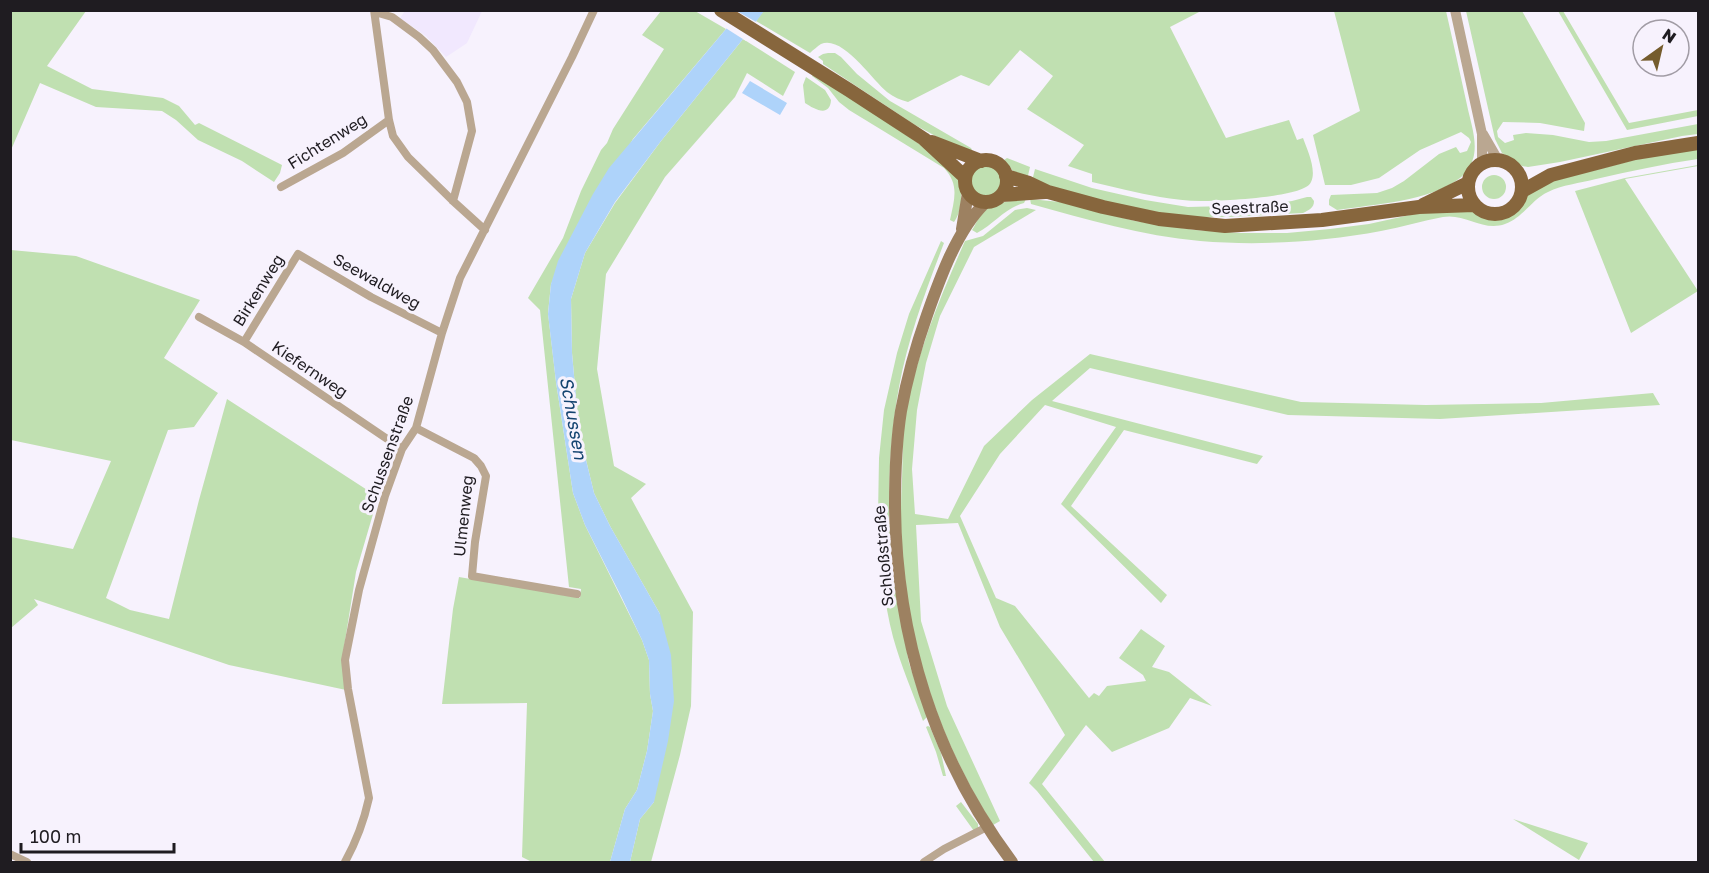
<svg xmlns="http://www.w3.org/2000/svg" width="1709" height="873" viewBox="0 0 1709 873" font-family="'Golos Text',sans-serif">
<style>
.built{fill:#f1e8fe}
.green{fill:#c0e0b1}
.water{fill:#aed3fa}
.pier{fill:#f7f2fd}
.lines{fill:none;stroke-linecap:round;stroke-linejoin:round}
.minor{stroke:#baa791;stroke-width:8}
.tertiary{stroke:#baa791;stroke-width:10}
.secondary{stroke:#9d8161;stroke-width:12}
.primary{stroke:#87663d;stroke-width:14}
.labels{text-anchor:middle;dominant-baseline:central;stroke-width:6;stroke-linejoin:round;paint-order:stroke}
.street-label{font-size:16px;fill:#1f1c21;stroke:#f7f2fd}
.water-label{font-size:18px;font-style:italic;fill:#154471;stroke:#f7f2fd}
</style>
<rect width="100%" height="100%" fill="#f7f2fd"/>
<path class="built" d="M405,11V10L482,11L467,43L446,57L426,36L400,18Z"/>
<path class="green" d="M11,10L86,11L47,66L92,89L163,98L179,106L195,125L199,123L282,165L280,173L274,182L242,161L198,140L176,120L162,111L96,107L40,83L11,150Z
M764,10L1201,11L1170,27L1226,138L1289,120L1297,140L1303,138C1307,149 1317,170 1311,182C1305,198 1218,201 1201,201C1187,201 1173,199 1160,197C1137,193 1115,187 1092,182V174L1068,166L1084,145L1027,109L1053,76L1020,50L989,86L961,75L908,102C900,100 894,97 887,92C872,80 843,35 821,44C818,46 813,50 810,53L756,21Z
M661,11H695L726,29L633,139L551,284L548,313L556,382L573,493L585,525L642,640L649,660L650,694L653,711L647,751L637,790L625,809L610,862H532L522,857L527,703L442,704L453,609L459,577L580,598L581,589L569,587L540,310L528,298L563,238L581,191L601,150L607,143L613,129L664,49L642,35Z
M1334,11H1446C1453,42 1460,73 1467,105C1470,120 1477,139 1474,155C1473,162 1467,173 1460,178C1429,202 1375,204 1337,210L1329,205V200L1331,195L1377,193L1392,188L1404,181L1439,154L1456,147L1460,153L1467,151L1471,142L1469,138L1461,132L1420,150L1379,178L1351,185H1325L1313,135L1360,111Z
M1466,11H1522L1585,123L1584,131L1540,123L1503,122L1497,131L1498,137L1505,143L1514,140L1513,135L1526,133L1553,135L1589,142L1606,141L1698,124V134L1682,136L1560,162L1528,167L1522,166L1502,153L1495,139Z
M1558,11H1563L1629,123L1698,110V116L1627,130Z
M743,39L795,72L783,96L747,73L735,97L665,177L606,274L597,369L614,466L646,484L631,498L693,612L691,706L680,755L651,862H630L640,819L654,802L660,614L610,526L594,493L579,431L572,353L571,299L585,253L615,203L661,141Z
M828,53H835L841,57L857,74L890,101L971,148L973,152L943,140L915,125L823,64V61L818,57L823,54Z
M813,74C847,96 881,118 915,141C929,151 948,162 957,178C964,190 962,211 954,222L950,220C954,200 960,185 944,168L849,110L839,102L828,88L812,76Z
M806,77L825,90L831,100C830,118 814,109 805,103L803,85Z
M1698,148V159C1664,164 1630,171 1596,179C1580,183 1562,185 1548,192C1531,200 1523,218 1505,224C1483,232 1465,213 1443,217C1422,221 1402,227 1381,231C1322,242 1259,246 1200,241C1142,236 1086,219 1031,204L1030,199L1060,202L1135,221L1195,230L1241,233H1287L1330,229L1369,224L1437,209L1471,210L1483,217L1501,218L1517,209L1526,196L1549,182L1634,160Z
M1007,158L1030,167L1027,180L1013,171L1004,160Z
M1698,165V166L1625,179L1698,291L1631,333L1575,191L1625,178Z
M970 181a16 16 0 1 1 32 0a16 16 0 1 1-32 0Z
M1035,169L1092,188L1145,200L1188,207L1264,205L1292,201L1307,197H1311L1314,201C1314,208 1309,210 1303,213L1229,217H1189L1157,212L1111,203L1032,181Z
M1482 187a12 12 0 1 1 24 0a12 12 0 1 1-24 0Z
M1026,199L1024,203C1005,208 994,224 977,233L972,230C975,226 977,220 980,216C989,203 1011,200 1026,199Z
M1027,208L1036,210L974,247L940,316L926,363L917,410L912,469L915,514L948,519L984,446L1032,400L1090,354L1301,402L1426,405L1541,403L1653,393L1660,405L1440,419L1288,415L1090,368L1052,401L1263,456L1257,464L1124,430L1071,506L1167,595L1161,603L1061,504L1116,427L1045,405L1000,454L960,516L996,598L1015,606L1089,698L1094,693L1099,696L1107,686L1146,681L1143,675L1119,658L1141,629L1165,646L1152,667L1169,672L1212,706L1190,698L1169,728L1112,752L1086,725L1042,784L1105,862H1094L1037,791L1029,783L1065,735L1000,627L958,523L916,525L921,621L947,706L1000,821L993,825C941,744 907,644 902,547C900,525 901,502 902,479C903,457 902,433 906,412C917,352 941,295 965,241L983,236L1015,210Z
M941,241L944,243C926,290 908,338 899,387C889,443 887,500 891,556L878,516L879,458L884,410L897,353L909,314Z
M11,250L76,256L200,300L164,358L218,393L194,427L168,430L106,598L130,610L169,619L199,500L227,399L378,497L356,572L342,660L346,690L229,665L34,599L38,605L11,628V537L73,549L111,461L11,440Z
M878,531H879L892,573L909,663L927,717L923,721C913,693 901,666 893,637C884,603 881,566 878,531Z
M928,726L930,727L941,753L946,776H943L936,752L926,727Z
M961,802L978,824V828L974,831L956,806Z
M1513,819L1588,843L1579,860Z"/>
<path class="water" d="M739,11H764L743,39L661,141L615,202L585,253L571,299L572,353L579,431L594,493L610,526L660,614L671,655L674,701L668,741L654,802L640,819L630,862H610L625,809L637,790L647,751L653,711L650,694L649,660L642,640L621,596L585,525L573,493L556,382L548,314L551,284L558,261L593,194L609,168L726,29Z
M750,81L787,103L780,115L742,93Z"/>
<path class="pier" d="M735,10L758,23L746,41L724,27Z"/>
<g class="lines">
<path class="minor" d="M374,10L389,120L393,136L408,157L453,201L485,230
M375,12L392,17L419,37L433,50L457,82L467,102L472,131L453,201
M281,187L343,153L389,120
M199,317L244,342L402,449
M244,342L298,254L371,297L442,333
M416,428L474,458L481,466L486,476L475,542L472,576L577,594
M10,854L27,862
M345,862C356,842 364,821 369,798L348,689L345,660L359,590L385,496L402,449L416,428L442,333L460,278L572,57L594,10
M924,862L944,849L987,827"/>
<path class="tertiary" d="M1455,10L1482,134V163
M1483,134L1498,160"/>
<path class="secondary" d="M985,203C957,230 940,278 927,315C916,346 907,378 901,411C896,442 895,475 895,506C896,636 934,758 1012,862
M962,229L968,193"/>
<path class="primary" d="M721,10L849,90L924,139L965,177
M932,142L981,161
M1468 187a27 27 0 1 1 54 0a27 27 0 1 1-54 0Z
M965 181a21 21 0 1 1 42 0a21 21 0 1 1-42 0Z
M1006,176L1029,183L1048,192L1103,207L1159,219L1225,226L1322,220L1419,207L1474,205
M1522,191L1551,175L1635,153L1698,143
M1002,195L1045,192
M1423,205L1468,183"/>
</g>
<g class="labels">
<g class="street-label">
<text transform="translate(327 141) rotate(-32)">Fichtenweg</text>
<text transform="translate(1250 207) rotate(-2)">Seestraße</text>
<text transform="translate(377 281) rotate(29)">Seewaldweg</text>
<text transform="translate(258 290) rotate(-58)">Birkenweg</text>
<text transform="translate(310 369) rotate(34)">Kiefernweg</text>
<text transform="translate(387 454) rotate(-70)">Schussenstraße</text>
<text transform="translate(463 516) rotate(-84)">Ulmenweg</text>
<text transform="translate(883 556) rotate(-95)">Schloßstraße</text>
</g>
<g class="water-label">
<text transform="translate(574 418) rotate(80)">Schussen</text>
</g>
</g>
<rect width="1709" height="873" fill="none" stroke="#1f1c21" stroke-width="24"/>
<g transform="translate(1661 48) rotate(34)"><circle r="28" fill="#f7f2fd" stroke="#a19ca5" stroke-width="1.5"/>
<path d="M0-4.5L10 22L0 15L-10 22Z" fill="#755c2d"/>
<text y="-9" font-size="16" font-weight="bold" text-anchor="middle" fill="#1f1c21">N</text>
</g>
<path d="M21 843v9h153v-9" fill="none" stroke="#1f1c21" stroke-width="3"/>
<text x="30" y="843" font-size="18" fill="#1f1c21" stroke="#f7f2fd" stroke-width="4.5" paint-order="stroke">100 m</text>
</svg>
